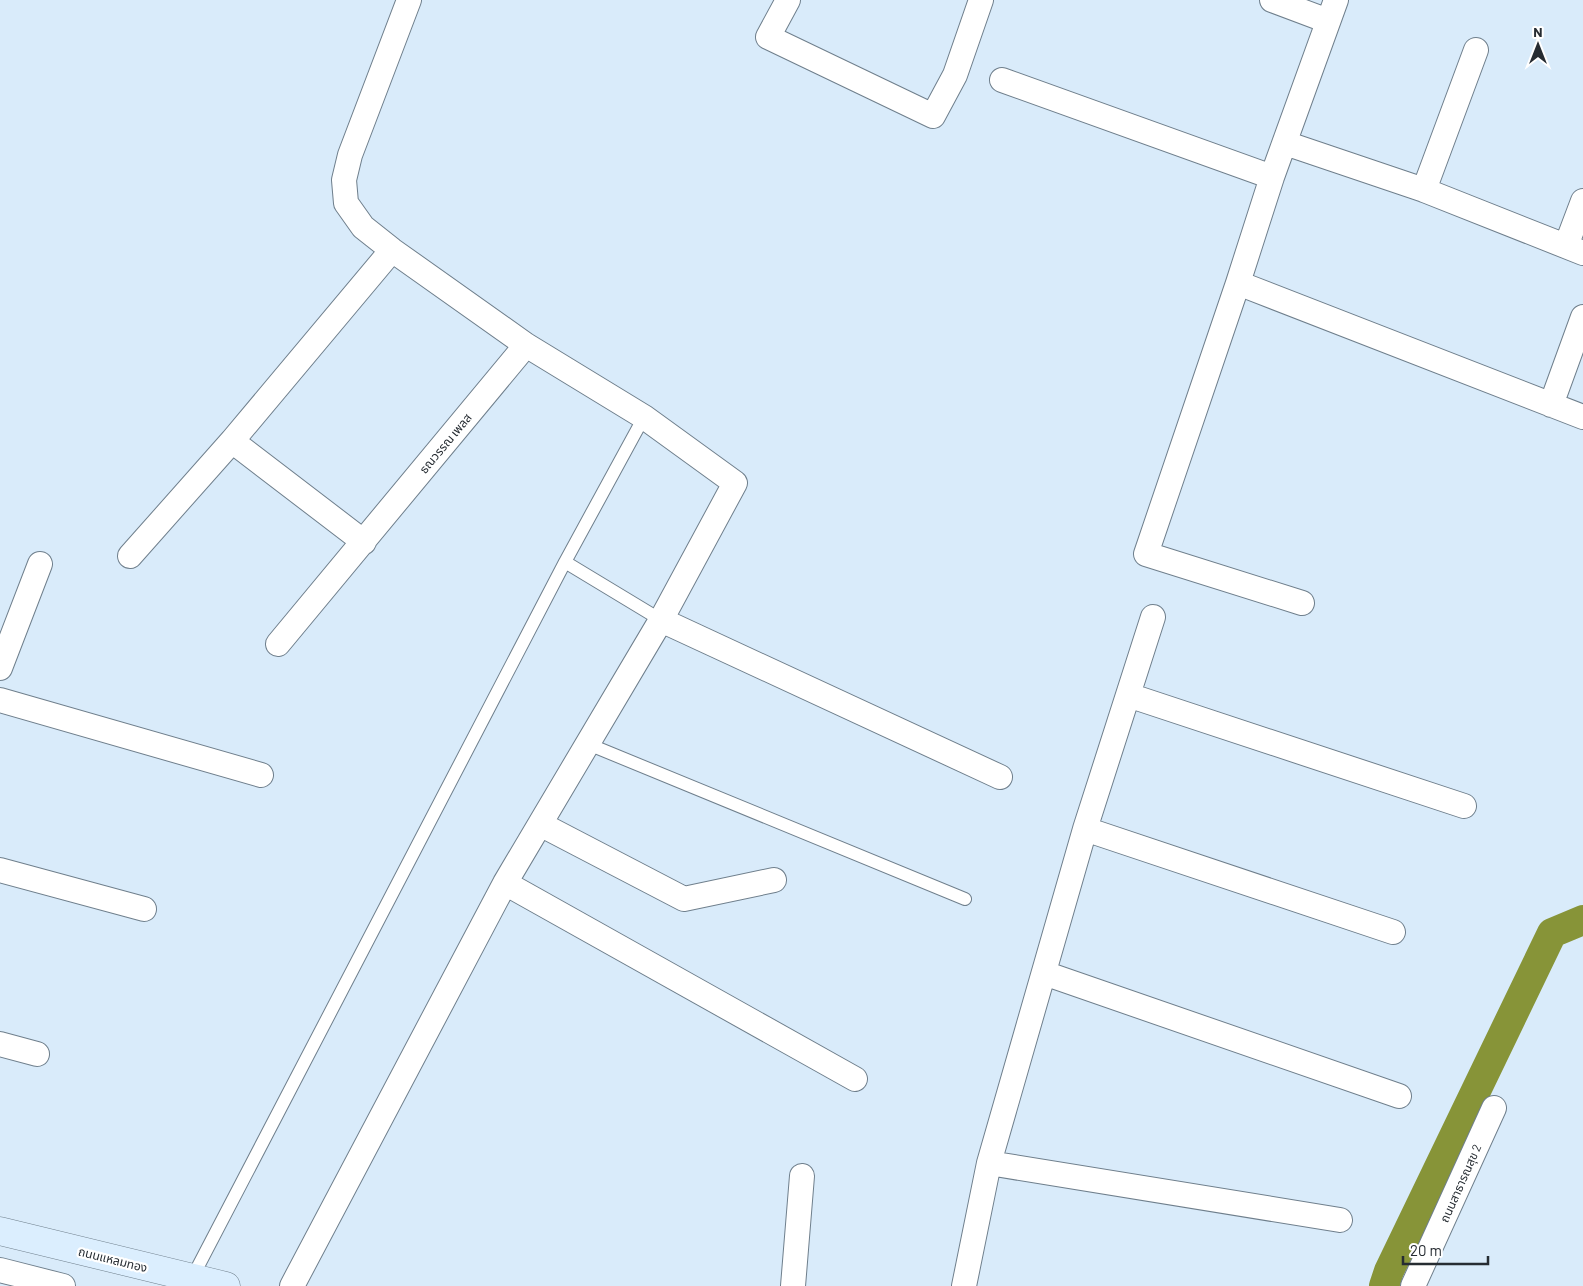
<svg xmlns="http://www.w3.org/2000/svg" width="1583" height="1286" viewBox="0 0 1583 1286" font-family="Barlow,'Noto Sans Thai',sans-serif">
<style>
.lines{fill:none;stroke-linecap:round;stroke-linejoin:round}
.canal{stroke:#879438;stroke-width:30}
.lane-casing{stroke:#6f7f8c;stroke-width:14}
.street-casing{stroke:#6f7f8c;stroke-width:26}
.secondary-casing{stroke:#6f7f8c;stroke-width:29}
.lane{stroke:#fff;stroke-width:12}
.street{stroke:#fff;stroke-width:24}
.secondary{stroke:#dbeefe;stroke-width:28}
.labels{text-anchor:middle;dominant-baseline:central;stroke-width:4.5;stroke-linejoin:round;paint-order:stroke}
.street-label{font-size:12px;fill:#262c32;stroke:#fff}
</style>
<rect width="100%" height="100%" fill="#d9ebfa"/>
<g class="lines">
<path class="canal" d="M1384,1286L1389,1271L1552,933L1583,920"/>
<g class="lane-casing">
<path id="lane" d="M565,562L644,417
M588,744L965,899
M192,1278L565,562L661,620"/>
</g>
<g class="street-casing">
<path id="street" d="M788,0L768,37L933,116L955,75L981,0
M1272,0L1328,21
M1002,80L1272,177
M1285,143L1424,190L1583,253
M1424,190L1476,50
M1566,246L1583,201
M1238,283L1583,417
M1551,405L1583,317
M232,441L364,542
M130,556L232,441L392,250
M1302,603L1146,554L1238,283L1272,177L1336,0
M661,620L1000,777
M278,644L526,345
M0,668L40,564
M1128,695L1464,806
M0,700L261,775
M540,824L684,899L774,880
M1085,829L1393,932
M0,870L144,909
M505,883L855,1079
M1044,973L1399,1096
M0,1044L37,1054
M989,1163L1340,1220
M0,1270L63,1286
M292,1286L505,883L661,620L735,483L644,417L526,345L392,250L363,227L346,203L344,180L350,155L409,0
M793,1286L802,1176
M964,1286L989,1163L1085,829L1153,617
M1413,1286L1494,1108"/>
</g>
<g class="secondary-casing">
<path id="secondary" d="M0,1231L226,1286"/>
</g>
<use href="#lane" class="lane"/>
<use href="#street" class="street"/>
<use href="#secondary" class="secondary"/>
</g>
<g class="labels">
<g class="street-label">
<text transform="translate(445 443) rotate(-50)">ธณวรรณ เพลส</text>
<text transform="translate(1460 1183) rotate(-66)">ถนนสาธารณสุข 2</text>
<text transform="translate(113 1259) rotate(14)">ถนนแหลมทอง</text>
</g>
</g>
<g transform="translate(1538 45)" stroke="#ffffff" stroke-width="4" paint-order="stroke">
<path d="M0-4L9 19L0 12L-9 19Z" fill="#262c32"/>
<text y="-8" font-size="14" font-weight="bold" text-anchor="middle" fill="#262c32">N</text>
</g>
<path d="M1403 1256v8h85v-8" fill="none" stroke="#262c32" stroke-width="2.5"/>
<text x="1410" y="1256" font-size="15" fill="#262c32" stroke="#ffffff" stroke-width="4" paint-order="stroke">20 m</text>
</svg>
